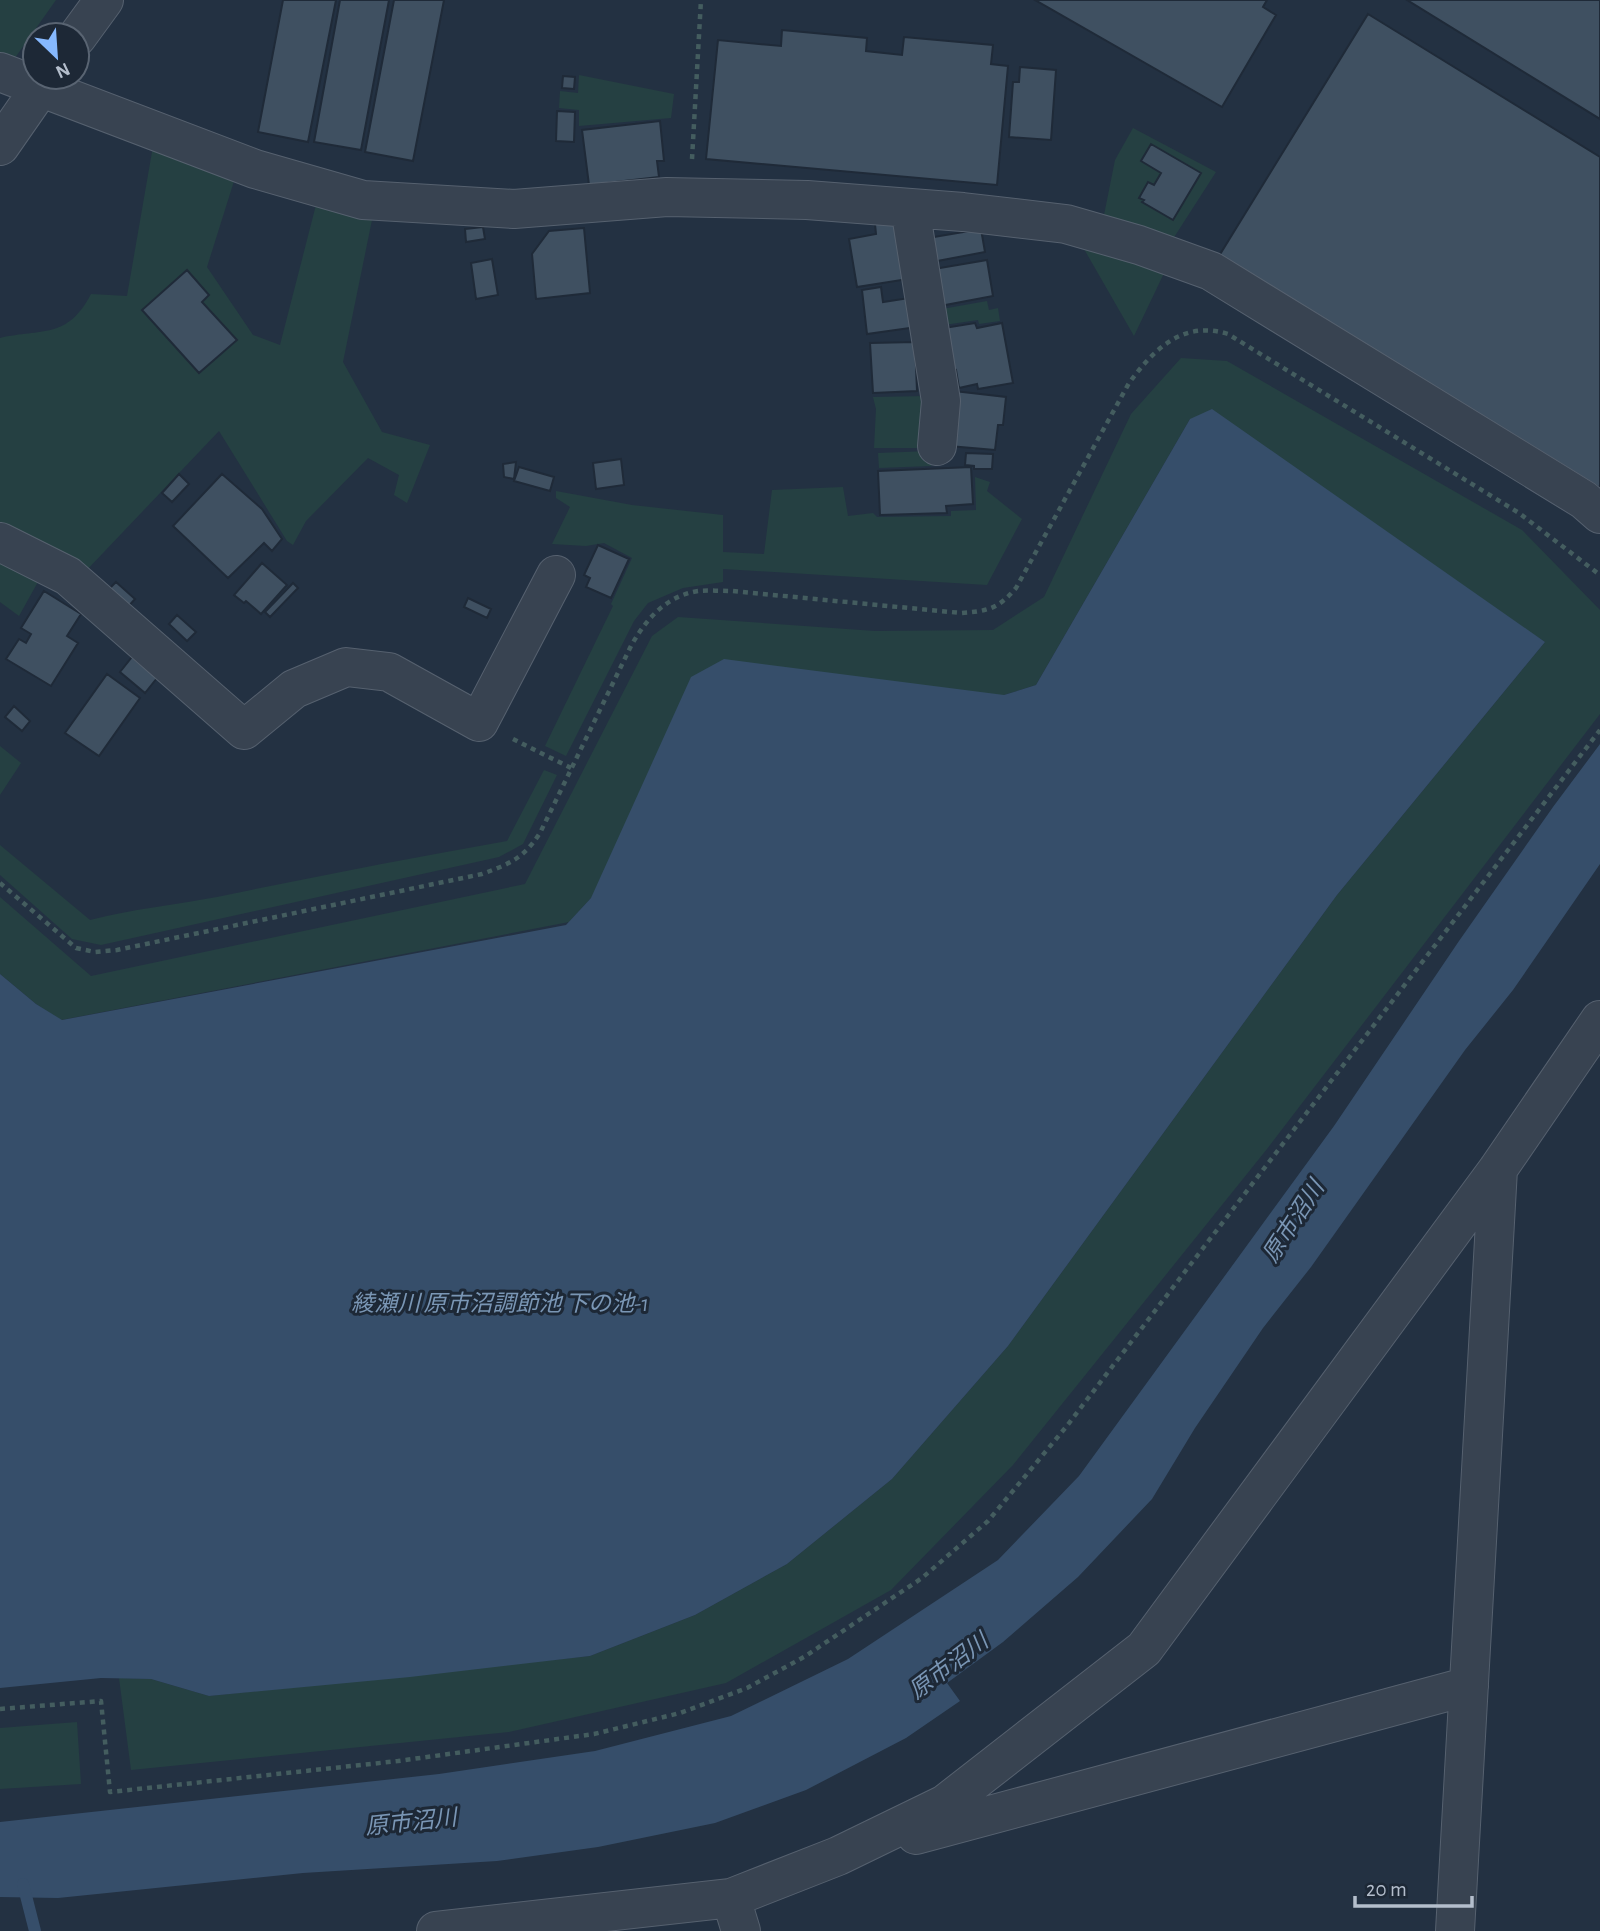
<svg xmlns="http://www.w3.org/2000/svg" width="1600" height="1931" viewBox="0 0 1600 1931" font-family="'Alegreya Sans','Noto Sans JP',sans-serif">
<style>
.green{fill:#254042}
.water{fill:#364e6a}
.lines{fill:none;stroke-linecap:round;stroke-linejoin:round}
.stream{stroke:#364e6a;stroke-width:12}
.building{fill:#3f5061;stroke:#1f2a38;stroke-width:2}
.minor-casing{stroke:#56616f;stroke-width:40}
.path{stroke:#445d5f;stroke-width:4.5;stroke-dasharray:5 5;stroke-linecap:butt}
.minor{stroke:#384351;stroke-width:38}
.labels{text-anchor:middle;dominant-baseline:central;stroke-width:6;stroke-linejoin:round;paint-order:stroke}
.water-label{font-size:23px;font-style:italic;fill:#7a96b5;stroke:#1d2836}
</style>
<rect width="100%" height="100%" fill="#233142"/>
<path class="green" d="M0,0H56L10,65L0,60Z
M579,75L674,94L671,118L579,126V110L559,108L560,91L578,93Z
M1133,128L1216,172L1171,242L1104,215L1115,160Z
M153,146L235,178L207,267L253,335L280,345L317,201L373,215L343,362L382,432L430,445L407,503L394,495L399,475L368,458L306,521L293,545L287,541L219,431L84,573L0,528V338C42,328 67,340 91,294L127,296Z
M1080,242L1166,269L1134,336Z
M987,301L989,310L998,308L1000,321L979,324L978,320L944,325L942,309Z
M1181,358L1227,361L1522,530L1600,610V714L1267,1149L1013,1465L891,1590L726,1683L509,1732L131,1770L119,1678L151,1679L209,1696L590,1656L695,1615L787,1564L892,1479L1008,1346L1337,895L1545,642L1190,419L1036,685L1004,695L591,898L569,922L61,1020L36,1004L0,974V897L91,976L525,884L652,636L678,617L875,631L993,630L1044,597L1131,414Z
M929,396L926,448H874L876,409L873,397Z
M930,451L931,466L879,468L878,453Z
M975,477L990,482L987,491L1022,519L987,585L723,569V582L683,588L648,603L634,621L566,756L545,746L613,606L611,604L632,558L604,543L586,546L552,544L570,507L556,498V491L632,505L723,515V552L764,554L772,490L843,487L848,516L873,513L877,517L951,516V511L976,510Z
M0,561L39,580L19,616L0,602Z
M0,746L21,763L0,795Z
M544,770L557,775L523,844L499,857L101,945L72,939L0,875V845L90,920C132,909 174,905 217,897C313,877 410,858 507,841Z
M77,1722L81,1784L0,1789V1728Z"/>
<path class="water" d="M1212,409L1545,642L1337,895L1008,1346L892,1479L787,1564L695,1615L590,1656L410,1677L209,1696L151,1679L101,1678L0,1688V974L36,1004L62,1020L566,925L591,898L691,677L724,659L1004,695L1036,685L1190,419Z
M1600,744V864L1513,990L1465,1050L1311,1267L1263,1328L1195,1428L1152,1499L1078,1577L1003,1642L947,1683L960,1701L906,1738L806,1790L715,1823L598,1847L497,1861L303,1873L58,1898L0,1897V1822L439,1774L595,1751L731,1716L848,1659L998,1560L1079,1476L1334,1126L1459,941L1553,807Z"/>
<g class="lines">
<path class="stream" d="M23,1884L35,1931"/>
</g>
<path class="building" d="M283,0H336L308,142L258,132Z
M340,0H389L361,150L314,142Z
M394,0H444L413,161L365,152Z
M1035,0H1267L1263,7L1276,15L1222,107Z
M1407,0H1600V119Z
M1368,14L1600,157V488L1219,256Z
M782,30L867,38L866,51L902,55L904,37L993,45L991,64L1008,66L997,185L706,159L718,40L781,46Z
M1020,67L1056,70L1051,140L1009,137L1013,82H1019Z
M563,76L575,77L574,89L562,88Z
M557,111L575,112L574,142L556,141Z
M660,121L664,161H657L659,177L589,185L582,130Z
M1151,144L1201,173L1173,220L1142,202L1144,200L1139,198L1148,182L1154,185L1161,173L1141,161Z
M898,221L908,279L857,287L849,239L876,234L875,224Z
M483,227L485,239L466,242L465,229Z
M584,228L590,293L536,299L532,254L549,231Z
M981,229L985,252L932,262L928,238Z
M492,259L498,295L476,299L471,263Z
M987,260L993,296L940,306L934,269Z
M187,270L209,295L202,302L237,340L199,373L142,310Z
M881,287L883,302L909,298L917,327L867,334L862,290Z
M975,323L977,328L1002,323L1013,383L978,389L977,384L959,388L956,370L952,371L944,328Z
M915,342L917,391L873,393L870,343Z
M954,391L1006,397L1003,425H998L995,450L949,446Z
M966,453L993,454L992,469H974V466L965,465Z
M621,459L624,485L596,489L593,463Z
M516,462L514,479L504,477L503,464Z
M519,467L554,477L550,491L514,481Z
M971,467L973,504L946,506L947,513L880,515L878,471Z
M179,474L189,484L172,502L162,493Z
M222,474L262,509L282,539L272,551L264,543L228,578L173,526Z
M598,545L629,559L611,598L586,587L590,578L584,575Z
M262,563L287,585L261,614L246,601L244,603L234,595Z
M116,582L135,599L127,608L108,590Z
M293,583L298,588L270,617L265,612Z
M44,591L81,614L67,636L78,643L51,686L6,659L19,639L26,643L31,634L21,628Z
M468,598L491,609L487,618L464,607Z
M177,615L196,632L187,641L169,624Z
M132,657L157,678L145,693L120,672Z
M107,674L140,698L99,756L65,733Z
M14,706L30,721L22,731L5,717Z"/>
<g class="lines">
<g class="minor-casing">
<path id="minor" d="M77,37L104,0
M0,72L255,169L363,200L514,209L667,197L807,200L963,212L1066,224L1139,245L1211,271L1584,500L1600,514
M0,146L48,77
M910,208L941,401L937,446
M0,542L68,576L244,730L294,689L346,667L389,672L479,722L556,575
M916,1835L1469,1686
M731,1898L741,1931
M436,1931L731,1898L838,1856L945,1804L1144,1649L1498,1169L1600,1020
M1455,1931L1498,1169"/>
</g>
<path class="path" d="M692,159L701,0
M513,739L571,768
M0,883L76,948L95,952L117,950L482,874C509,864 523,859 540,833L631,646C646,619 666,596 698,591C709,590 721,591 732,591L961,613C988,611 998,609 1016,588L1129,383C1154,349 1183,320 1228,334L1519,513L1600,575
M0,1709L101,1701L110,1792L398,1761L594,1734L680,1713L747,1688L804,1657L922,1578L988,1521L1066,1427L1600,730"/>
<use href="#minor" class="minor"/>
</g>
<g class="labels">
<g class="water-label">
<text transform="translate(1294 1222) rotate(-57)">原市沼川</text>
<text x="500" y="1304">綾瀬川 原市沼調節池 下の池-1</text>
<text transform="translate(949 1667) rotate(-37)">原市沼川</text>
<text transform="translate(411 1823) rotate(-6)">原市沼川</text>
</g>
</g>
<g transform="translate(56 56) rotate(155)"><circle r="33" fill="#1d2836" stroke="#596472" stroke-width="2"/>
<path d="M0-5L12 26L0 18L-12 26Z" fill="#86b9ff"/>
<text y="-10" font-size="19" font-weight="bold" text-anchor="middle" fill="#b4becc">N</text>
</g>
<path d="M1355 1896v10h117v-10" fill="none" stroke="#b4becc" stroke-width="3.5"/>
<text x="1366" y="1896" font-size="21" fill="#b4becc" stroke="#1d2836" stroke-width="5" paint-order="stroke">20 m</text>
</svg>
